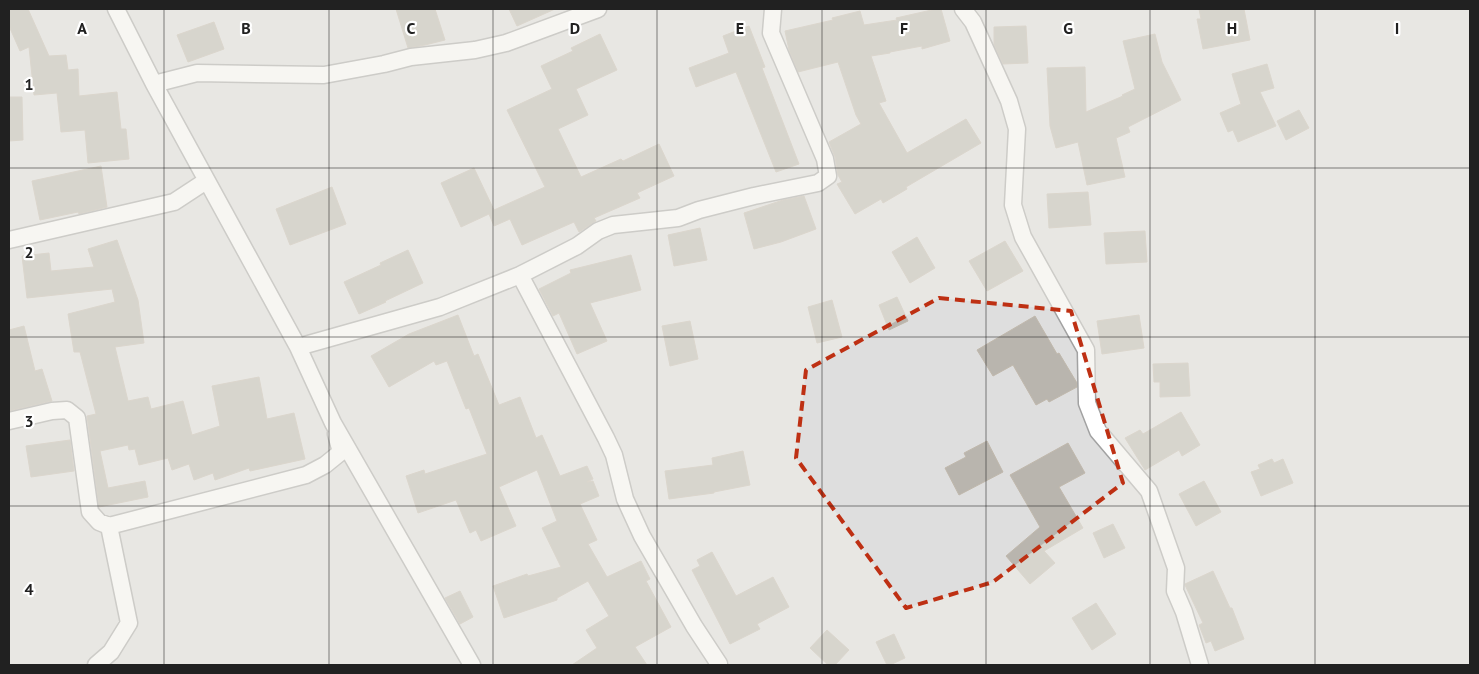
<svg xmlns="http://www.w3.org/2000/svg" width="1479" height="674" viewBox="0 0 1479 674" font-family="'PT Sans',sans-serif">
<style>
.residential{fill:#dedede}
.building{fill:#b9b5ae;stroke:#c0b8ac}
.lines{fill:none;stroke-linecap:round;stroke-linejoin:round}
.minor-casing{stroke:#a2a2a2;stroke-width:19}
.minor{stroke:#fff;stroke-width:16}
.marked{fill:none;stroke:#be3013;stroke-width:4;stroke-dasharray:10 6;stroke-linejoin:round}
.grid{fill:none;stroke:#212121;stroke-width:1;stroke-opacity:0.55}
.grid-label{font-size:16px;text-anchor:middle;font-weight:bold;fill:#212121;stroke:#fff;stroke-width:4.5;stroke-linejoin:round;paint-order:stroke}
</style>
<rect width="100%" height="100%" fill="#f0efe8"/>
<path class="residential" d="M9,9H1470V665H9Z"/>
<path class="building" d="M9,9H28L49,56L66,55L68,70L78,69L79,96L117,92L121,129H126L129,159L88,163L85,130L61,132L57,93L34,95L29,47L20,51L9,26Z
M396,9H435L445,40L425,45L408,48Z
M509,9H555L517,26Z
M936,9H941L950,41L922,49V46L890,52V53L871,56L886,101L879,103L907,153L966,119L981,143L906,187L907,189L883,203L881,199L855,214L837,184L842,182L838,175L835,157L829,142L861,124L856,115L838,62L798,72L789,50L785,31L833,20L832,18L860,11L864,25L897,20L896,18Z
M1199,9H1244L1250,40L1203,49L1197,19H1201Z
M214,22L224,49L188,62L177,35Z
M749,26L765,67L762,68L799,164L776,172L736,72L696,87L689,68L729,53L723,36Z
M1026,26L1028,63L1003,64L994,45V27Z
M600,34L617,70L576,89L588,115L558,129L581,177L621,159L623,161L659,144L674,176L637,193L640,198L594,218L596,221L579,232L574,222L522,245L510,219L494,226L489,214L461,227L441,183L474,168L494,210L545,187L507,110L552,89L541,66L573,51L571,48Z
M1155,34L1162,62L1181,100L1128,127L1130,132L1116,138L1125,177L1087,185L1078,142L1056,148L1050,126L1047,68L1085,67L1086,112L1123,96L1122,95L1135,89L1123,41Z
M1267,64L1274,88L1260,92L1276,126L1238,142L1233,130L1228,132L1220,113L1241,104L1232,74Z
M9,97H22L23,140L9,141Z
M1299,110L1309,128L1286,140L1277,121Z
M101,166L107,207L79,214L78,212L40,220L32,181Z
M332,187L346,224L290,245L276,209Z
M1088,192L1091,225L1049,228L1047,194Z
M804,196L816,229L781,242L754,249L744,213L783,200Z
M700,228L707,260L674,266L668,235Z
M1145,231L1147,262L1106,264L1104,233Z
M917,237L935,268L910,283L892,252Z
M117,240L138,300L144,343L115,347L128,401L148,397L151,409L183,401L192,435L220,426L212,386L259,377L267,419L294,413L305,459L250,471L249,468L215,480L213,473L194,480L189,464L172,470L168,458L139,465L135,449L129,450L128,445L100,451L108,488L145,481L148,497L99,507L87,416L96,414L80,352H74L68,314L115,302L112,289L27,298L22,256L49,253L51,271L94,267L88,249Z
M1005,241L1023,271L987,291L969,261Z
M408,250L423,283L385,301L386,302L359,314L344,282L381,265L380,263Z
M631,255L641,290L590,303L607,341L577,354L559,313L553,316L539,289L571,273L570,270Z
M897,297L908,321L889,330L879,305Z
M832,300L842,337L817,343L808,307Z
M458,315L474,356L478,354L499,405L520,397L536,438L542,435L560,476L587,466L593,479L587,482L593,481L599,496L580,504L597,540L588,544L607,577L641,561L650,579L646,581L671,627L635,647L647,665H572L597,648L586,630L609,616L588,581L557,598V600L504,618L493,586L527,574L528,576L561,567L542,528L557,521L537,470L499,487L516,526L481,541L476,530L470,533L456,500L418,513L406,476L424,470L425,474L487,454L469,408L466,409L447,361L436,365L434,361L389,387L371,356L409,334Z
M1139,315L1144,348L1102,354L1097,321Z
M1035,316L1057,354L1059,353L1077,383V387L1049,402L1047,399L1036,405L1013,365L993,376L977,350Z
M690,321L698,359L670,366L662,326Z
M24,326L35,371L42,369L52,401L9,411V330Z
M1188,363L1190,396L1160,397V382H1154L1153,364Z
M1181,412L1200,445L1182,456L1179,450L1145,470L1125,438L1140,430L1143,434Z
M70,440L74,471L31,477L26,446Z
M987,441L1003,472L959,495L945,468L966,457L964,453Z
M1068,443L1085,473L1059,487L1083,528L1044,551L1055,563L1030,584L1006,556L1040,527L1010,475Z
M743,451L750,485L714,492V493L669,499L665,471L713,465L712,458Z
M1272,459L1274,463L1283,459L1293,483L1261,496L1251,472L1260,469L1258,465Z
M1204,481L1221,512L1196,526L1179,494Z
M1113,524L1125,548L1104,558L1093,533Z
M712,552L736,596L773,577L789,607L757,624L760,629L730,644L692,570L700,566L697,560Z
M1213,571L1230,608H1232L1244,639L1215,651L1211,641L1206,643L1199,625L1203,623L1185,585V584Z
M460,591L473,617L460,624L445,598Z
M1096,603L1116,634L1092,650L1072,618Z
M827,630L849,650L835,665H828L810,648Z
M894,634L905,658L890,665H887L876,642Z"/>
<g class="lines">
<g class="minor-casing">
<path id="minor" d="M116,9L154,84L298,347L333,423L472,665
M963,9L973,22L1009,101L1017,129L1013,205L1023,237L1086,350L1087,403L1098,431L1149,491L1176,568L1175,591L1184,612L1200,665
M154,84L197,73L324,75L384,64L411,57L475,50L506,43L598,9
M9,240L174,202L206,181
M520,275L606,438L614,455L625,499L642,536L694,626L719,664L717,665
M298,347L440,307L520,275L577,246L598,231L613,225L678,218L699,210L754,196L818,183L828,176L825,159L771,33L773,9
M9,421L52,411L67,410L77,418L90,512L99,522L109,526L306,475L325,465L341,452L336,434
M96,665L111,652L129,623L109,526"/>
</g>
<use href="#minor" class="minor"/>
</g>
<path d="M0 0H1479V674H0ZM939,298L1071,311L1123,483L993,582L906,608L796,458L806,370Z" fill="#f0efe8" fill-opacity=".55" fill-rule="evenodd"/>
<path class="marked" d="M939,298L1071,311L1123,483L993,582L906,608L796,458L806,370Z"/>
<path class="grid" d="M164,9V665M329,9V665M493,9V665M657,9V665M822,9V665M986,9V665M1150,9V665M1315,9V665M9,168H1470M9,337H1470M9,506H1470"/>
<g class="grid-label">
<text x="82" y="34">A</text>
<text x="246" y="34">B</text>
<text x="411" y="34">C</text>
<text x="575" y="34">D</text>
<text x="740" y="34">E</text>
<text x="904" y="34">F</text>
<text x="1068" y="34">G</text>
<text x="1232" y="34">H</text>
<text x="1397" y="34">I</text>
<text x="29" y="90">1</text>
<text x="29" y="258">2</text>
<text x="29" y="427">3</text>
<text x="29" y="595">4</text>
</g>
<rect width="1479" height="674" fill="none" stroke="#212121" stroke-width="20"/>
</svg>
